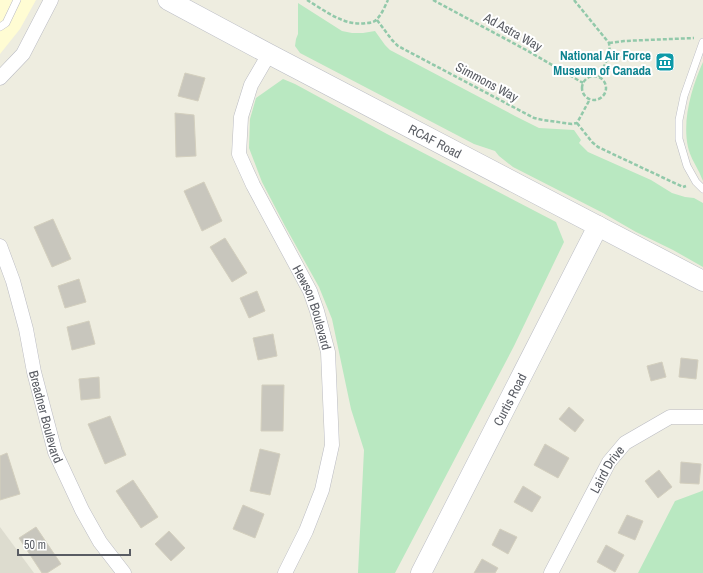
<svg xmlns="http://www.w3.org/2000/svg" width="703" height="573" viewBox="0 0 703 573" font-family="'Archivo Narrow',sans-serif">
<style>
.commercial{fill:#fffcd3}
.education{fill:#dddccf}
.green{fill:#b9e8c1}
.building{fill:#c8c6bd;stroke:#d3cfbe}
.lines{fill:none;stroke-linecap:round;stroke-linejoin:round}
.lane-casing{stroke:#bbbcc3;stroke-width:8}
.street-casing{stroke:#bbbcc3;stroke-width:15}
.secondary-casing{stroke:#bbbdc5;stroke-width:21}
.path{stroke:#92c9aa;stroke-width:2.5;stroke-dasharray:4 2;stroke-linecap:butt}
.lane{stroke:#fff;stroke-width:7}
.street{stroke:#fff;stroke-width:14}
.secondary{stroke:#fff;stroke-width:20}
.labels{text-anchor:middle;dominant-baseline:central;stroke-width:4;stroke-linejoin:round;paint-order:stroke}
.street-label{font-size:13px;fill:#595c63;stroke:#fff}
.culture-label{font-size:13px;font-weight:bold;fill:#0d838f;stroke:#fff;text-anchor:end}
</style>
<rect width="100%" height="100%" fill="#eeede0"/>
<path class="commercial" d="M0,0H36L20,29L0,54Z"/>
<path class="education" d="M0,527L34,573H0Z"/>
<path class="green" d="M298,3L342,31L352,33H363L375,31L385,45L390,50L515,116L539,128L574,130L581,140L579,143L588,152L651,180L672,193L685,197L694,198L703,203V267L673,250L636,232L603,213L513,167L499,156L495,151L474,144L300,53L295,46L296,39L298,34Z
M703,62V181C701,177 700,173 698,170C694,162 690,156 688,147C682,119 692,87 703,62Z
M283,79L295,84L387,134L556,222L564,242L514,346L395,573H358L364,450L351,409L332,319L319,287L285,226L262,182L249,148L250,119L256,98Z
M703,490V573H638L675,501L702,491Z"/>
<path class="building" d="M185,73L205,78L198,101L178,96Z
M175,113L194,115L196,156L176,157Z
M204,182L222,221L202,231L184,191Z
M53,219L71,259L52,267L34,227Z
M225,238L247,273L232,282L210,247Z
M79,279L86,302L65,308L58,286Z
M257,291L265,311L249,318L240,298Z
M89,321L95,344L72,350L67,327Z
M273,334L277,356L258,360L253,338Z
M681,358L698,360L696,379L679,377Z
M662,362L666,377L651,381L647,366Z
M99,377L100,398L81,400L79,379Z
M262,385H284L283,431H261Z
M569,407L584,420L575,432L559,419Z
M110,416L126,455L105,464L88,424Z
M545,444L569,458L558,478L534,465Z
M260,449L280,454L270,495L250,491Z
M7,453L20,494L0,500V456Z
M681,462L701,464L699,484L680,483Z
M659,470L672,487L658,498L645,481Z
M133,480L158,517L141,528L116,491Z
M523,486L541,497L532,512L514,502Z
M243,505L264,514L255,538L233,529Z
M627,515L643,521L635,540L618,533Z
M36,527L61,564L47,573H42L19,538Z
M500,529L517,537L508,554L492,545Z
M169,531L185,548L171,561L155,544Z
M606,545L624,555L615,572L597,562Z
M482,559L498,568L495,573H474Z"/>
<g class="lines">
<g class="lane-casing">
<path id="lane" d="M0,27L6,23L17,0
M703,42L684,96L679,120V139L687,166L696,182L703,189"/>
</g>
<g class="street-casing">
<g id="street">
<path id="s1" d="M269,54L251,85L241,117L239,154L253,185L310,291L317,311L328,352L332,445L322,490L306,531L285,573"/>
<path d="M0,78L23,54L51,0"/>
<path id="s2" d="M0,246L13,281L26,329L34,372L55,452L82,510L100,542L124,573"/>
<path id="s3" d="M551,573L609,462L625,443L670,417H703"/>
</g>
</g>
<g class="secondary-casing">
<g id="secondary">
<path id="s4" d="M168,0L269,54L703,281"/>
<path id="s5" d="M421,573L598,226"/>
</g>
</g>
<path class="path" d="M307,0C324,10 345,27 366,23C370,23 375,22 377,19C382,14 385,6 388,0
M433,0L528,51L583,83
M574,0L609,43L610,53L606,62L599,77
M377,20L392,40L398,46L534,118L543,120L572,124L577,123L590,99
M609,43L624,41L694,38
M582 88a12 12 0 1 1 24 0a12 12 0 1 1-24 0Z
M577,123L592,142L598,147L683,187L686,186"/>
<use href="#lane" class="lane"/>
<use href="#street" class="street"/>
<use href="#secondary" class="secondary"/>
</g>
<defs>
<g id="museum-square" transform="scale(1)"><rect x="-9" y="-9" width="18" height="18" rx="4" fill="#0f9aa8" stroke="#fff"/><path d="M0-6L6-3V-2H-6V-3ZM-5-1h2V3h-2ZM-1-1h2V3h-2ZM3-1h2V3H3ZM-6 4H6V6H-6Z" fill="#fff"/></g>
</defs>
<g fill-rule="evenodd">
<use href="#museum-square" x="665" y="62"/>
</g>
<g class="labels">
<g class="street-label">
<text transform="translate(513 32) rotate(29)">Ad Astra Way</text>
<text transform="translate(487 82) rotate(28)">Simmons Way</text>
<text stroke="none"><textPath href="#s4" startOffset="302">RCAF Road</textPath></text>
<text stroke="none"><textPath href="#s1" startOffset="277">Hewson Boulevard</textPath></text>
<text stroke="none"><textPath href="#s5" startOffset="195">Curtis Road</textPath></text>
<text stroke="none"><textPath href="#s2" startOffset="177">Breadner Boulevard</textPath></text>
<text stroke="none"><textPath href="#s3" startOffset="118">Laird Drive</textPath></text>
</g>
<g class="culture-label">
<text x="651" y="55">National Air Force<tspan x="651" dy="15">Museum of Canada</tspan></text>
</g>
</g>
<path d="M18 549v6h112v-6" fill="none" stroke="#595c63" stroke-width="2"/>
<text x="24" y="549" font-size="12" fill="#595c63" stroke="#ffffff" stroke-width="3" paint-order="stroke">50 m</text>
</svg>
